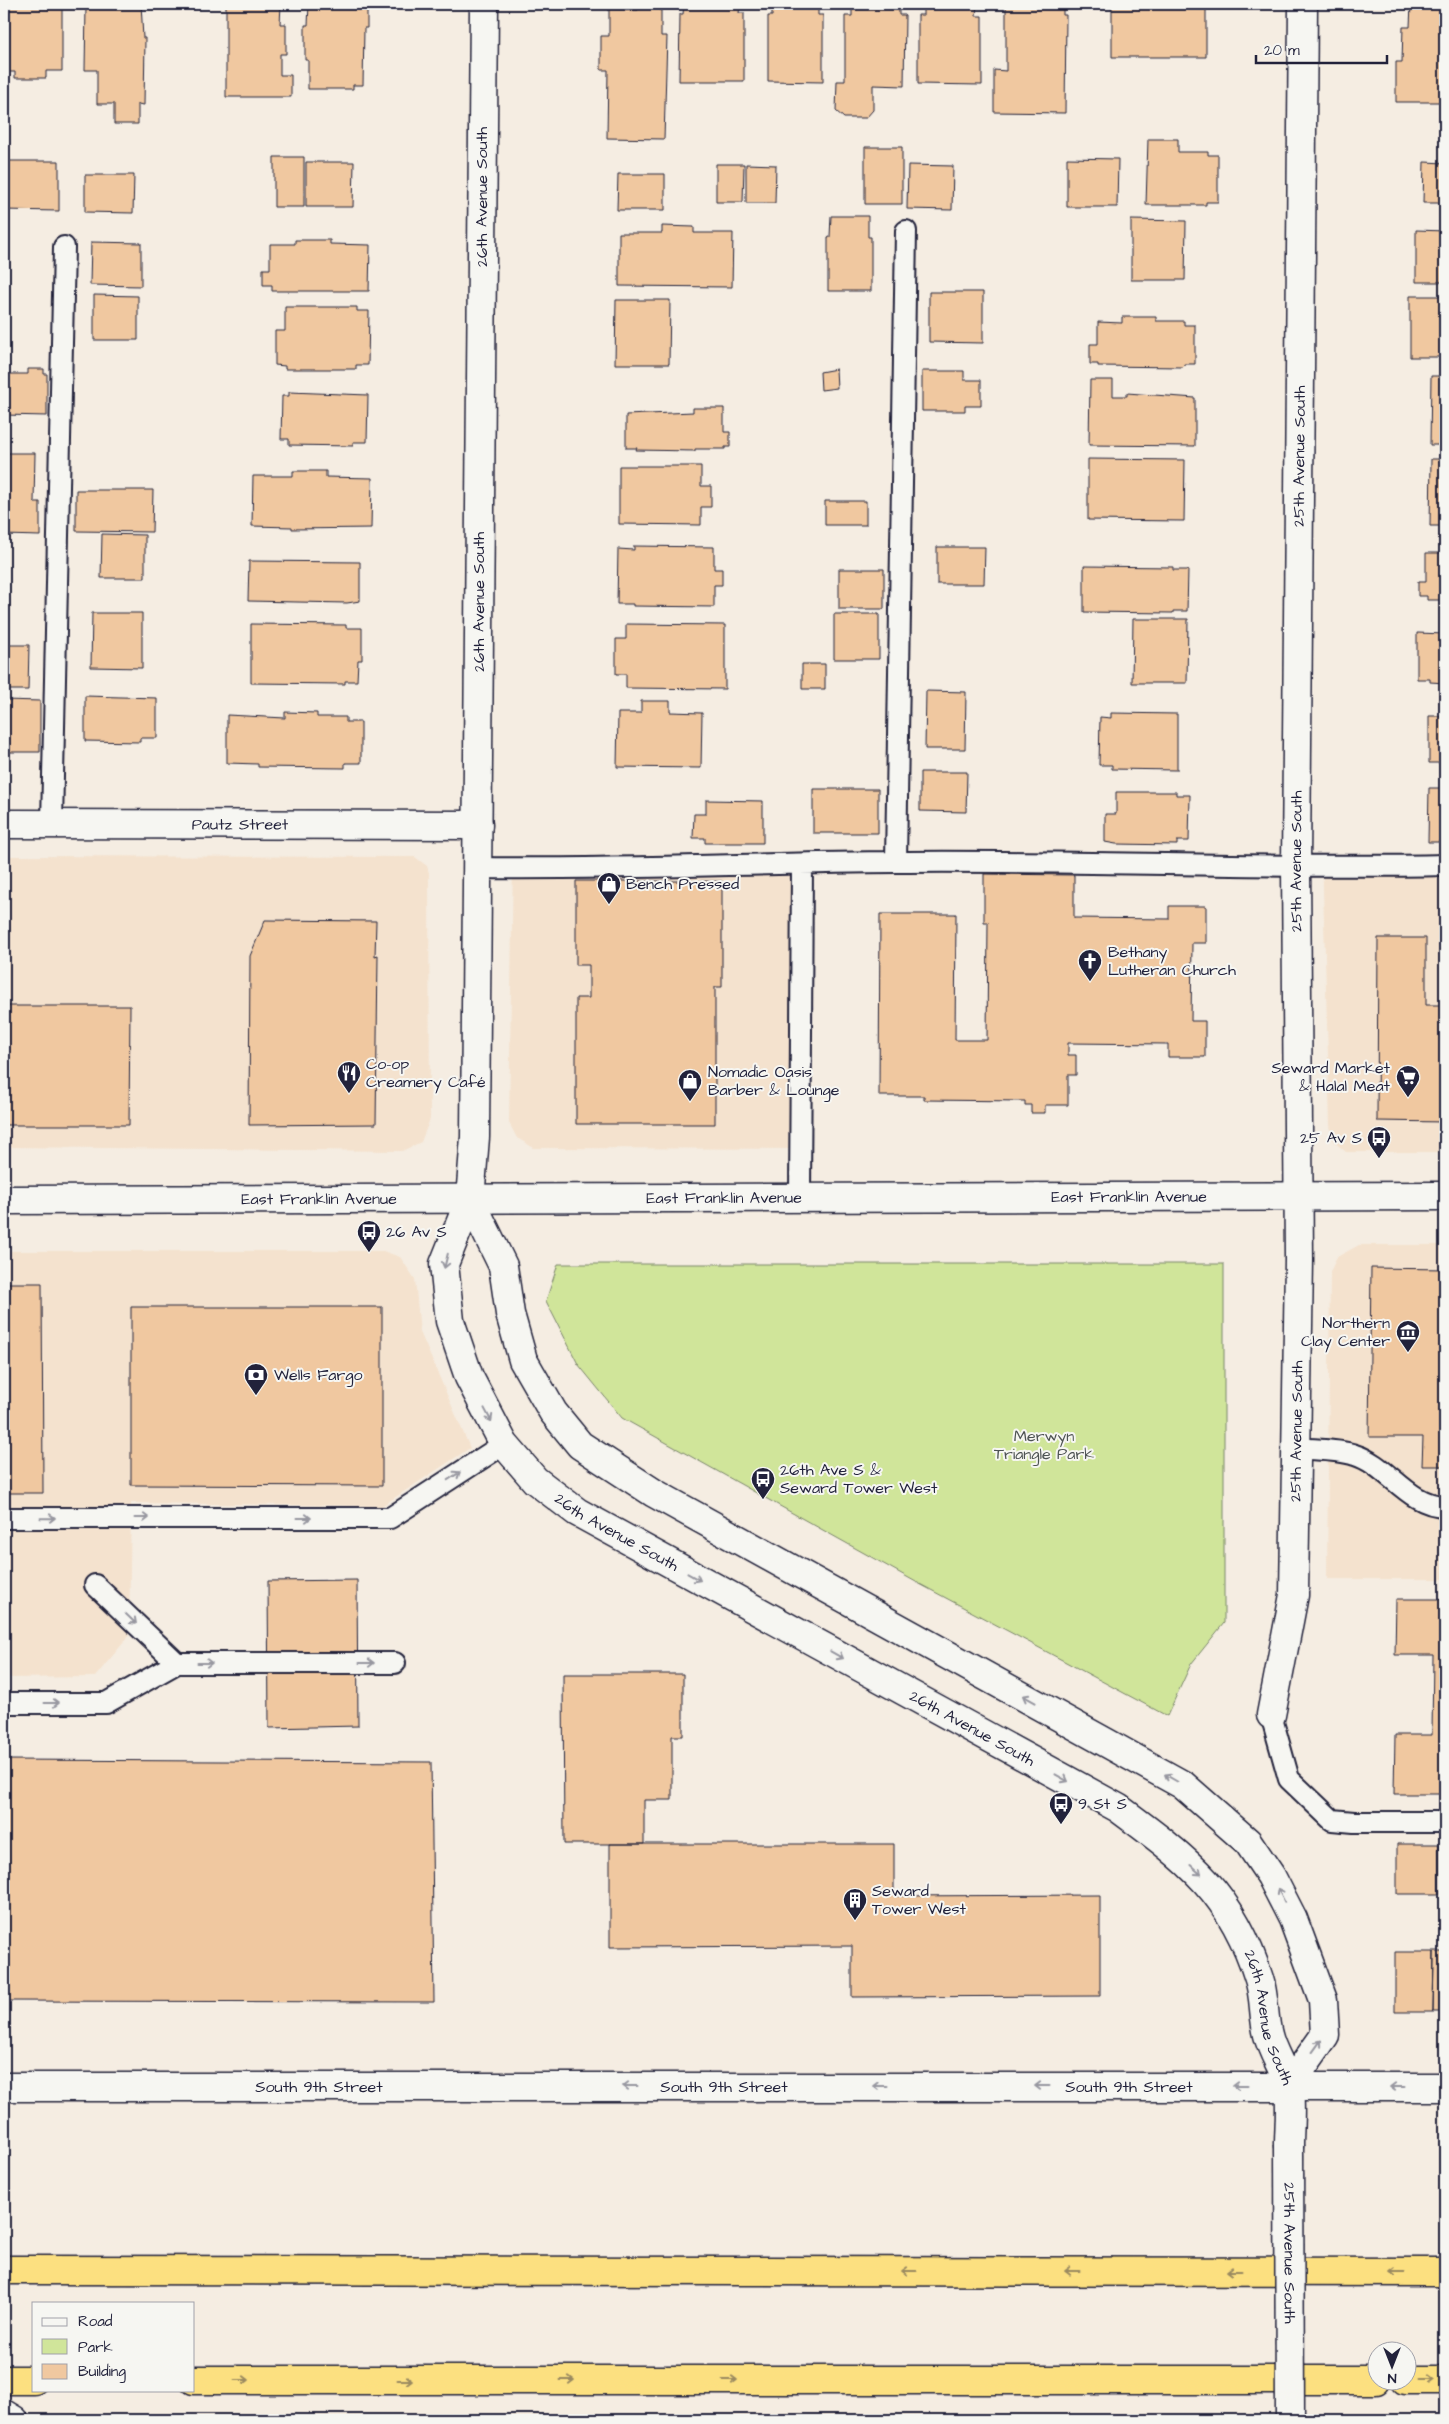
<svg xmlns="http://www.w3.org/2000/svg" width="1449" height="2424" viewBox="0 0 1449 2424" font-family="'Architects Daughter',sans-serif">
<style>
.built{fill:#f4e2ce}
.green{fill:#d0e59a;stroke:#79846a}
.building{fill:#f0c8a0;stroke:#22223b}
.lines{fill:none;stroke-linecap:round;stroke-linejoin:round}
.lane-casing{stroke:#22223b;stroke-width:24}
.street-casing{stroke:#22223b;stroke-width:31}
.secondary-casing{stroke:#22223b;stroke-width:31}
.highway-casing{stroke:#22223b;stroke-width:31}
.lane{stroke:#f6f6f2;stroke-width:20}
.street{stroke:#f6f6f2;stroke-width:28}
.secondary{stroke:#f6f6f2;stroke-width:28}
.highway{stroke:#fce080;stroke-width:28}
.secondary-bridge-casing{stroke:#22223b;stroke-width:31;stroke-linecap:butt}
.secondary-bridge{stroke:#f6f6f2;stroke-width:28}
.oneway{stroke:#9797a0}
.oneway2{stroke:#9a8a61}
.labels{text-anchor:middle;dominant-baseline:central;stroke-width:4;stroke-linejoin:round;paint-order:stroke}
.street-label{font-size:16px;fill:#22223b;stroke:#f6f6f2}
.poi-label{font-size:16px;fill:#22223b;stroke:#f6f6f2;text-anchor:start}
.park-label{font-size:16px;fill:#4e5353;stroke:#f6f6f2}
</style>
<rect width="100%" height="100%" fill="#f5ede2"/>
<filter id="ink" filterUnits="userSpaceOnUse"><feTurbulence type="fractalNoise" baseFrequency=".02" numOctaves="2"/><feDisplacementMap in="SourceGraphic" scale="10" xChannelSelector="R" yChannelSelector="G"/><feConvolveMatrix kernelMatrix="1 2 1 2 8 2 1 2 1" color-interpolation-filters="sRGB"/></filter>
<g filter="url(#ink)">
<path class="built" d="M1322,854L1445,857V1152H1346L1333,1141L1330,1125Z
M811,855L810,1149L534,1148L517,1138L509,1123L513,857Z
M4,856L415,857L427,866L429,873L430,1119L421,1142L402,1151L4,1147Z
M1359,1245H1445V1579H1327L1330,1272L1337,1257Z
M4,1251H383L400,1257L415,1279L420,1332L470,1448L382,1506L131,1503L129,1636L95,1677L4,1678Z"/>
<path class="green" d="M558,1264H1224V1623L1191,1664L1167,1716L916,1582L622,1418L578,1364L546,1301Z"/>
<path class="building" d="M4,4H62V71H46V78H15V72H4Z
M89,4H141L143,38H145L144,105L138,104V124H114V104H97V70H85L86,6H89Z
M226,4H281L280,24H286V54H280V75H291V97H226Z
M309,4L367,5V28H364L363,85H353V89H308V60H305V25H308Z
M638,4H661V36H667L664,139L607,138L608,70H601V36H609V9L638,10Z
M684,4H740L739,13H744V81H679L680,14H683Z
M772,4H818V15H823V82L768,81V16H772Z
M852,4H899V15H905L904,86L873,85V110L866,118H844L836,111L837,81H845V16H852Z
M923,4H977L976,16H982V85L918,84V15H923Z
M1006,4H1063V15H1066L1065,113L994,112V70L1006,71Z
M1112,4H1206V57H1112Z
M1411,4H1445V102H1396V62H1402L1403,27H1410Z
M1148,139H1178V152H1208V155H1218V202H1206V205H1146Z
M865,147H902V204H865Z
M274,157H304V207H274Z
M1067,158L1118,159L1117,207H1067Z
M4,161H59V211L4,210Z
M306,162H354L353,207H306Z
M1424,162L1445,163V203H1423Z
M716,164H744L743,202H716Z
M746,164L776,165L775,203H746Z
M908,165L953,166L952,210L907,209Z
M618,174H665V210H617Z
M85,175H134L133,213L85,212Z
M831,216H868V237H871V291H828V237H830Z
M1131,220L1186,221L1185,280H1131Z
M662,226L694,227V233H733L732,287L619,286V233H662Z
M1416,230L1445,231V282H1416Z
M295,240H330V244L370,245L369,291H272V285H263V269H270V244H295Z
M91,242L141,243V286L90,285Z
M929,292H983V343L929,342Z
M94,295L138,296V340H94Z
M1410,296H1445V357H1410Z
M616,300H670L669,364H615Z
M285,307H357V311H369L368,365H356V369H285V366L275,365V331H285Z
M1122,317H1156V321H1184V325H1195V364H1184L1183,367L1098,366V364H1090V344H1098V322L1122,323Z
M28,369H44V374H47V416L4,415V374H28Z
M836,369L837,388L821,390L820,372Z
M922,371H964V380H981V406H965V411H922Z
M1431,376H1445V445H1430Z
M1090,380H1113V396H1127V393L1195,398V446L1089,445Z
M289,392L368,395L367,442H353V446L289,445V439H281L282,396H289Z
M693,408H724V432H730V447H725V449H695V451L636,450L637,448H626V415L693,412Z
M4,453H35L34,502H40V536L4,535Z
M1088,459L1185,460L1184,521L1088,520Z
M1431,459H1445V526H1430Z
M619,466H701V486H711V507H701V525L619,524Z
M293,471H326V477L372,478L371,528L292,529V527L252,526L253,476H293Z
M76,490H153L152,532L76,531Z
M825,501H866V525H825Z
M102,534L145,535V578H101Z
M634,546L714,547V569H722V585H714V607L633,606V604H617L618,549L634,550Z
M937,547H985L984,584H937Z
M1426,553H1445V600H1427V596H1418V582H1426Z
M249,561L360,562V601L347,603L248,601Z
M1084,566L1173,567V570H1188L1187,611H1173V613L1084,612Z
M839,569H884V609H839Z
M92,613H142V668L91,667Z
M834,614H879V659H834Z
M1133,619H1188L1187,683H1132Z
M251,624L346,625V628H362V660H358L357,681H345V684L251,683Z
M626,624L725,625V689L626,688V674H616V639H626Z
M1417,633L1445,634V683L1430,682V679H1417Z
M4,645H29L28,690H4Z
M802,664H825V689H802Z
M926,691L966,692L965,749H925Z
M85,696L157,698V738H140V742L85,741Z
M4,700L40,701V752H4Z
M641,701H670V712L702,713L701,768L617,767L618,713H641Z
M285,712L317,713V717H346V722H361V763H345V768L258,767V764L227,763V715L285,718Z
M1111,713L1177,714V770L1112,769V765H1099L1100,717L1111,718Z
M1429,716H1445V763H1429Z
M920,772H967L966,812L920,811Z
M1429,788H1445V842H1428Z
M813,789H878V833H813Z
M1116,792H1176V795H1190L1189,841H1177V845L1116,844L1105,842V814H1116Z
M706,800L763,801V843H705V838H693L694,814H706Z
M984,874L1074,875V918L1169,919V906H1206V943H1192L1191,1021H1205V1057H1168V1044L1068,1043V1055H1076V1075H1068V1105H1045V1113H1031V1105H1025V1101L924,1100V1096H879L880,914H956L955,1040H987L988,922H984Z
M576,881H722V987H715V1124H576V998H589V965H576Z
M265,920L376,921L375,956L378,955L376,1124L249,1125L250,956Z
M1378,938H1426V1005H1445V1122L1377,1121Z
M4,1006H130L129,1125H4Z
M1371,1268L1445,1269V1466H1422L1423,1437H1369Z
M4,1283H42L43,1493H4Z
M131,1307H382V1486L131,1485Z
M357,1580L358,1726L269,1728L268,1581Z
M1396,1599H1445V1794H1394L1395,1735H1432L1433,1655H1395Z
M563,1674H683V1736H672V1800H644V1844H564Z
M4,1760L431,1762L434,2002L4,2001Z
M610,1844H894V1896L1100,1895V1996L852,1997V1946L610,1947Z
M1397,1844H1439V1894H1397Z
M1395,1952H1434L1433,2012H1395Z
M1434,1952H1445V2012H1433Z"/>
<g class="lines">
<g class="lane-casing">
<path id="lane" d="M52,824L64,247
M896,862L906,231
M477,868C617,870 756,863 896,862C1079,860 1262,869 1445,865
M800,1198L802,864
M1296,1448C1315,1450 1337,1449 1355,1455C1388,1465 1408,1506 1445,1506
M4,1518H390L504,1444
M95,1585L177,1663
M4,1703H106L177,1663H395
M1271,1715L1289,1779L1332,1820L1354,1822H1445"/>
</g>
<g class="street-casing">
<g id="street">
<path id="s1" d="M4,824L478,825"/>
<path id="s2" d="M1271,1715L1294,1595L1299,1259L1296,867L1303,4"/>
</g>
</g>
<g class="secondary-casing">
<g id="secondary">
<path id="s3" d="M484,4L475,1137L470,1199L444,1264L450,1321L469,1377L504,1444L535,1480L577,1512L1118,1808C1188,1860 1232,1892 1259,1979C1265,1997 1263,2017 1268,2035C1272,2052 1283,2067 1288,2084C1292,2100 1289,2128 1289,2145"/>
<path d="M470,1199L503,1266L510,1314L523,1360L553,1412L580,1445L654,1493L1183,1785L1248,1842L1271,1876L1293,1919L1323,2000L1325,2035L1289,2086"/>
<path id="s4" d="M4,1200L1445,1196"/>
<path id="s5" d="M4,2087H1445"/>
<path d="M4,2414L14,2420"/>
</g>
</g>
<g class="highway-casing">
<path id="highway" d="M4,2270L1445,2272
M4,2380H34
M194,2380H1376
M1406,2380H1445"/>
</g>
<use href="#lane" class="lane"/>
<use href="#street" class="street"/>
<use href="#secondary" class="secondary"/>
<use href="#highway" class="highway"/>
<g class="secondary-bridge-casing">
<g id="secondary-bridge">
<path id="s6" d="M1289,2145L1290,2420"/>
</g>
</g>
<use href="#secondary-bridge" class="secondary-bridge"/>
</g>
<defs><path id="oneway-shaft" d="M-6 0H5M1.5-3L5.5 0L1.5 3" fill="none" stroke-width="1.6" stroke-linecap="round" stroke-linejoin="round" transform="scale(1.25)"/></defs>
<g class="oneway">
<use href="#oneway-shaft" transform="translate(446 1261) rotate(104)"/>
<use href="#oneway-shaft" transform="translate(488 1415) rotate(62)"/>
<use href="#oneway-shaft" transform="translate(454 1476) rotate(-33)"/>
<use href="#oneway-shaft" transform="translate(48 1518) rotate(-1)"/>
<use href="#oneway-shaft" transform="translate(142 1518)"/>
<use href="#oneway-shaft" transform="translate(304 1518)"/>
<use href="#oneway-shaft" transform="translate(694 1577) rotate(29)"/>
<use href="#oneway-shaft" transform="translate(131 1619) rotate(44)"/>
<use href="#oneway-shaft" transform="translate(837 1655) rotate(29)"/>
<use href="#oneway-shaft" transform="translate(205 1663)"/>
<use href="#oneway-shaft" transform="translate(367 1663)"/>
<use href="#oneway-shaft" transform="translate(1029 1699) rotate(-151)"/>
<use href="#oneway-shaft" transform="translate(52 1703)"/>
<use href="#oneway-shaft" transform="translate(1062 1778) rotate(29)"/>
<use href="#oneway-shaft" transform="translate(1171 1778) rotate(-150)"/>
<use href="#oneway-shaft" transform="translate(1196 1870) rotate(42)"/>
<use href="#oneway-shaft" transform="translate(1281 1895) rotate(-117)"/>
<use href="#oneway-shaft" transform="translate(1317 2046) rotate(-54)"/>
<use href="#oneway-shaft" transform="translate(630 2086) rotate(180)"/>
<use href="#oneway-shaft" transform="translate(880 2086) rotate(180)"/>
<use href="#oneway-shaft" transform="translate(1042 2086) rotate(180)"/>
<use href="#oneway-shaft" transform="translate(1240 2086) rotate(180)"/>
<use href="#oneway-shaft" transform="translate(1397 2087) rotate(-180)"/>
</g>
<g class="oneway2">
<use href="#oneway-shaft" transform="translate(909 2271) rotate(-180)"/>
<use href="#oneway-shaft" transform="translate(1072 2271) rotate(-180)"/>
<use href="#oneway-shaft" transform="translate(1234 2271) rotate(-180)"/>
<use href="#oneway-shaft" transform="translate(1397 2272) rotate(-180)"/>
<use href="#oneway-shaft" transform="translate(242 2380)"/>
<use href="#oneway-shaft" transform="translate(405 2380)"/>
<use href="#oneway-shaft" transform="translate(567 2380)"/>
<use href="#oneway-shaft" transform="translate(730 2380)"/>
<use href="#oneway-shaft" transform="translate(1426 2380)"/>
</g>
</g>
<defs>
<g id="shop-pin" transform="scale(1.25)"><path d="M0 17L-7.5 6A9.5 9.5 0 1 1 7.5 6Z" fill="#22223b" stroke="#f6f6f2"/><path d="M-5-2.5h2.3a2.7 3.5 0 0 1 5.4 0H5L5.5 6h-11ZM-1.5-2.5h3a1.5 2.3 0 0 0-3 0Z" fill="#fff"/></g>
<g id="church-pin" transform="scale(1.25)"><path d="M0 17L-7.5 6A9.5 9.5 0 1 1 7.5 6Z" fill="#22223b" stroke="#f6f6f2"/><path d="M-1.2-6h2.4v3.5h3.3v2.4h-3.3V6h-2.4V-.1h-3.3v-2.4h3.3Z" fill="#fff"/></g>
<g id="restaurant-pin" transform="scale(1.25)"><path d="M0 17L-7.5 6A9.5 9.5 0 1 1 7.5 6Z" fill="#22223b" stroke="#f6f6f2"/><path d="M-5-6h1v4h1v-4h1v4h1v-4h1v5L-1.5 .5V6h-2V.5L-5-1ZM5-6V6H3V1.5H1.5Q1.5-4 5-6Z" fill="#fff"/></g>
<g id="supermarket-pin" transform="scale(1.25)"><path d="M0 17L-7.5 6A9.5 9.5 0 1 1 7.5 6Z" fill="#22223b" stroke="#f6f6f2"/><path d="M-6-5.5h2.5l.6 2H6L4.5 2H-2.5L-4.4-4H-6ZM-1.5 3.2a1.3 1.3 0 1 0 .1 0ZM3 3.2a1.3 1.3 0 1 0 .1 0Z" fill="#fff"/></g>
<g id="bus-pin" transform="scale(1.25)"><path d="M0 17L-7.5 6A9.5 9.5 0 1 1 7.5 6Z" fill="#22223b" stroke="#f6f6f2"/><path d="M-5-6H5V4H4V6H2V4H-2V6H-4V4H-5ZM-3.5-4V0h7V-4ZM-3.5 1.2v1.5H-2V1.2ZM2 1.2v1.5H3.5V1.2Z" fill="#fff"/></g>
<g id="museum-pin" transform="scale(1.25)"><path d="M0 17L-7.5 6A9.5 9.5 0 1 1 7.5 6Z" fill="#22223b" stroke="#f6f6f2"/><path d="M0-6L6-3V-2H-6V-3ZM-5-1h2V3h-2ZM-1-1h2V3h-2ZM3-1h2V3H3ZM-6 4H6V6H-6Z" fill="#fff"/></g>
<g id="bank-pin" transform="scale(1.25)"><path d="M0 17L-7.5 6A9.5 9.5 0 1 1 7.5 6Z" fill="#22223b" stroke="#f6f6f2"/><path d="M-6-4H6V4H-6ZM0-2.3a2.3 2.3 0 1 0 0 4.6a2.3 2.3 0 1 0 0-4.6Z" fill="#fff"/></g>
<g id="building-pin" transform="scale(1.25)"><path d="M0 17L-7.5 6A9.5 9.5 0 1 1 7.5 6Z" fill="#22223b" stroke="#f6f6f2"/><path d="M-4-6H4V6H1V3H-1V6H-4ZM-2.5-4.3h1.7v1.8h-1.7ZM.8-4.3h1.7v1.8H.8ZM-2.5-1h1.7V.8h-1.7ZM.8-1h1.7V.8H.8Z" fill="#fff"/></g>
</defs>
<g fill-rule="evenodd">
<use href="#shop-pin" x="609" y="884"/>
<use href="#church-pin" x="1090" y="961"/>
<use href="#restaurant-pin" x="349" y="1073"/>
<use href="#supermarket-pin" x="1408" y="1077"/>
<use href="#shop-pin" x="690" y="1081"/>
<use href="#bus-pin" x="1379" y="1138"/>
<use href="#bus-pin" x="369" y="1232"/>
<use href="#museum-pin" x="1408" y="1332"/>
<use href="#bank-pin" x="256" y="1375"/>
<use href="#bus-pin" x="763" y="1479"/>
<use href="#bus-pin" x="1061" y="1804"/>
<use href="#building-pin" x="855" y="1900"/>
</g>
<g class="labels">
<g class="street-label">
<text transform="translate(482 197) rotate(-90)">26th Avenue South</text>
<text stroke="none"><textPath href="#s2" startOffset="1261">25th Avenue South</textPath></text>
<text transform="translate(479 602) rotate(-90)">26th Avenue South</text>
<text stroke="none"><textPath href="#s1" startOffset="236">Pautz Street</textPath></text>
<text stroke="none"><textPath href="#s2" startOffset="856">25th Avenue South</textPath></text>
<text stroke="none"><textPath href="#s4" startOffset="1125">East Franklin Avenue</textPath></text>
<text stroke="none"><textPath href="#s4" startOffset="720">East Franklin Avenue</textPath></text>
<text stroke="none"><textPath href="#s4" startOffset="315">East Franklin Avenue</textPath></text>
<text stroke="none"><textPath href="#s2" startOffset="286">25th Avenue South</textPath></text>
<text stroke="none"><textPath href="#s3" startOffset="1602">26th Avenue South</textPath></text>
<text stroke="none"><textPath href="#s3" startOffset="2008">26th Avenue South</textPath></text>
<text stroke="none"><textPath href="#s3" startOffset="2441">26th Avenue South</textPath></text>
<text stroke="none"><textPath href="#s5" startOffset="720">South 9th Street</textPath></text>
<text stroke="none"><textPath href="#s5" startOffset="1125">South 9th Street</textPath></text>
<text stroke="none"><textPath href="#s5" startOffset="315">South 9th Street</textPath></text>
<text stroke="none"><textPath href="#s6" startOffset="108">25th Avenue South</textPath></text>
</g>
<g class="poi-label">
<text x="626" y="884">Bench Pressed</text>
<text x="1108" y="952">Bethany<tspan x="1108" dy="18">Lutheran Church</tspan></text>
<text x="366" y="1064">Co-op<tspan x="366" dy="18">Creamery Café</tspan></text>
<text x="1390" y="1068" text-anchor="end">Seward Market<tspan x="1390" dy="18">&amp; Halal Meat</tspan></text>
<text x="708" y="1072">Nomadic Oasis<tspan x="708" dy="18">Barber &amp; Lounge</tspan></text>
<text x="1362" y="1138" text-anchor="end">25 Av S</text>
<text x="386" y="1232">26 Av S</text>
<text x="1390" y="1323" text-anchor="end">Northern<tspan x="1390" dy="18">Clay Center</tspan></text>
<text x="274" y="1375">Wells Fargo</text>
<text x="780" y="1470">26th Ave S &amp;<tspan x="780" dy="18">Seward Tower West</tspan></text>
<text x="1078" y="1804">9 St S</text>
<text x="872" y="1891">Seward<tspan x="872" dy="18">Tower West</tspan></text>
</g>
<g class="park-label">
<text x="1044" y="1436">Merwyn<tspan x="1044" dy="18">Triangle Park</tspan></text>
</g>
</g>
<rect width="1449" height="2424" fill="none" stroke="#f6f6f2" stroke-width="20"/>
<rect x="10" y="10" width="1429" height="2404" fill="none" stroke="#22223b" stroke-width="2" filter="url(#ink)"/>
<rect x="32" y="2302" width="162" height="90" fill="#f6f6f2" stroke="#a1a1a9"/>
<rect x="42" y="2318" width="25" height="8" fill="#f6f6f2" stroke="#a1a1a9"/>
<text x="78" y="2326" font-size="15" fill="#22223b">Road</text>
<rect x="42" y="2339" width="25" height="15" fill="#d0e59a" stroke="#a1a1a9"/>
<text x="78" y="2352" font-size="15" fill="#22223b">Park</text>
<rect x="42" y="2364" width="25" height="15" fill="#f0c8a0" stroke="#a1a1a9"/>
<text x="78" y="2376" font-size="15" fill="#22223b">Building</text>
<g transform="translate(1392 2366) rotate(180)"><circle r="24" fill="#f6f6f2" stroke="#a1a1a9"/>
<path d="M0-4L9 19L0 12L-9 19Z" fill="#22223b"/>
<text y="-8" font-size="14" font-weight="bold" text-anchor="middle" fill="#22223b">N</text>
</g>
<path d="M1256 55v8h131v-8" fill="none" stroke="#22223b" stroke-width="2.5"/>
<text x="1264" y="55" font-size="15" fill="#22223b" stroke="#f6f6f2" stroke-width="4" paint-order="stroke">20 m</text>
</svg>
